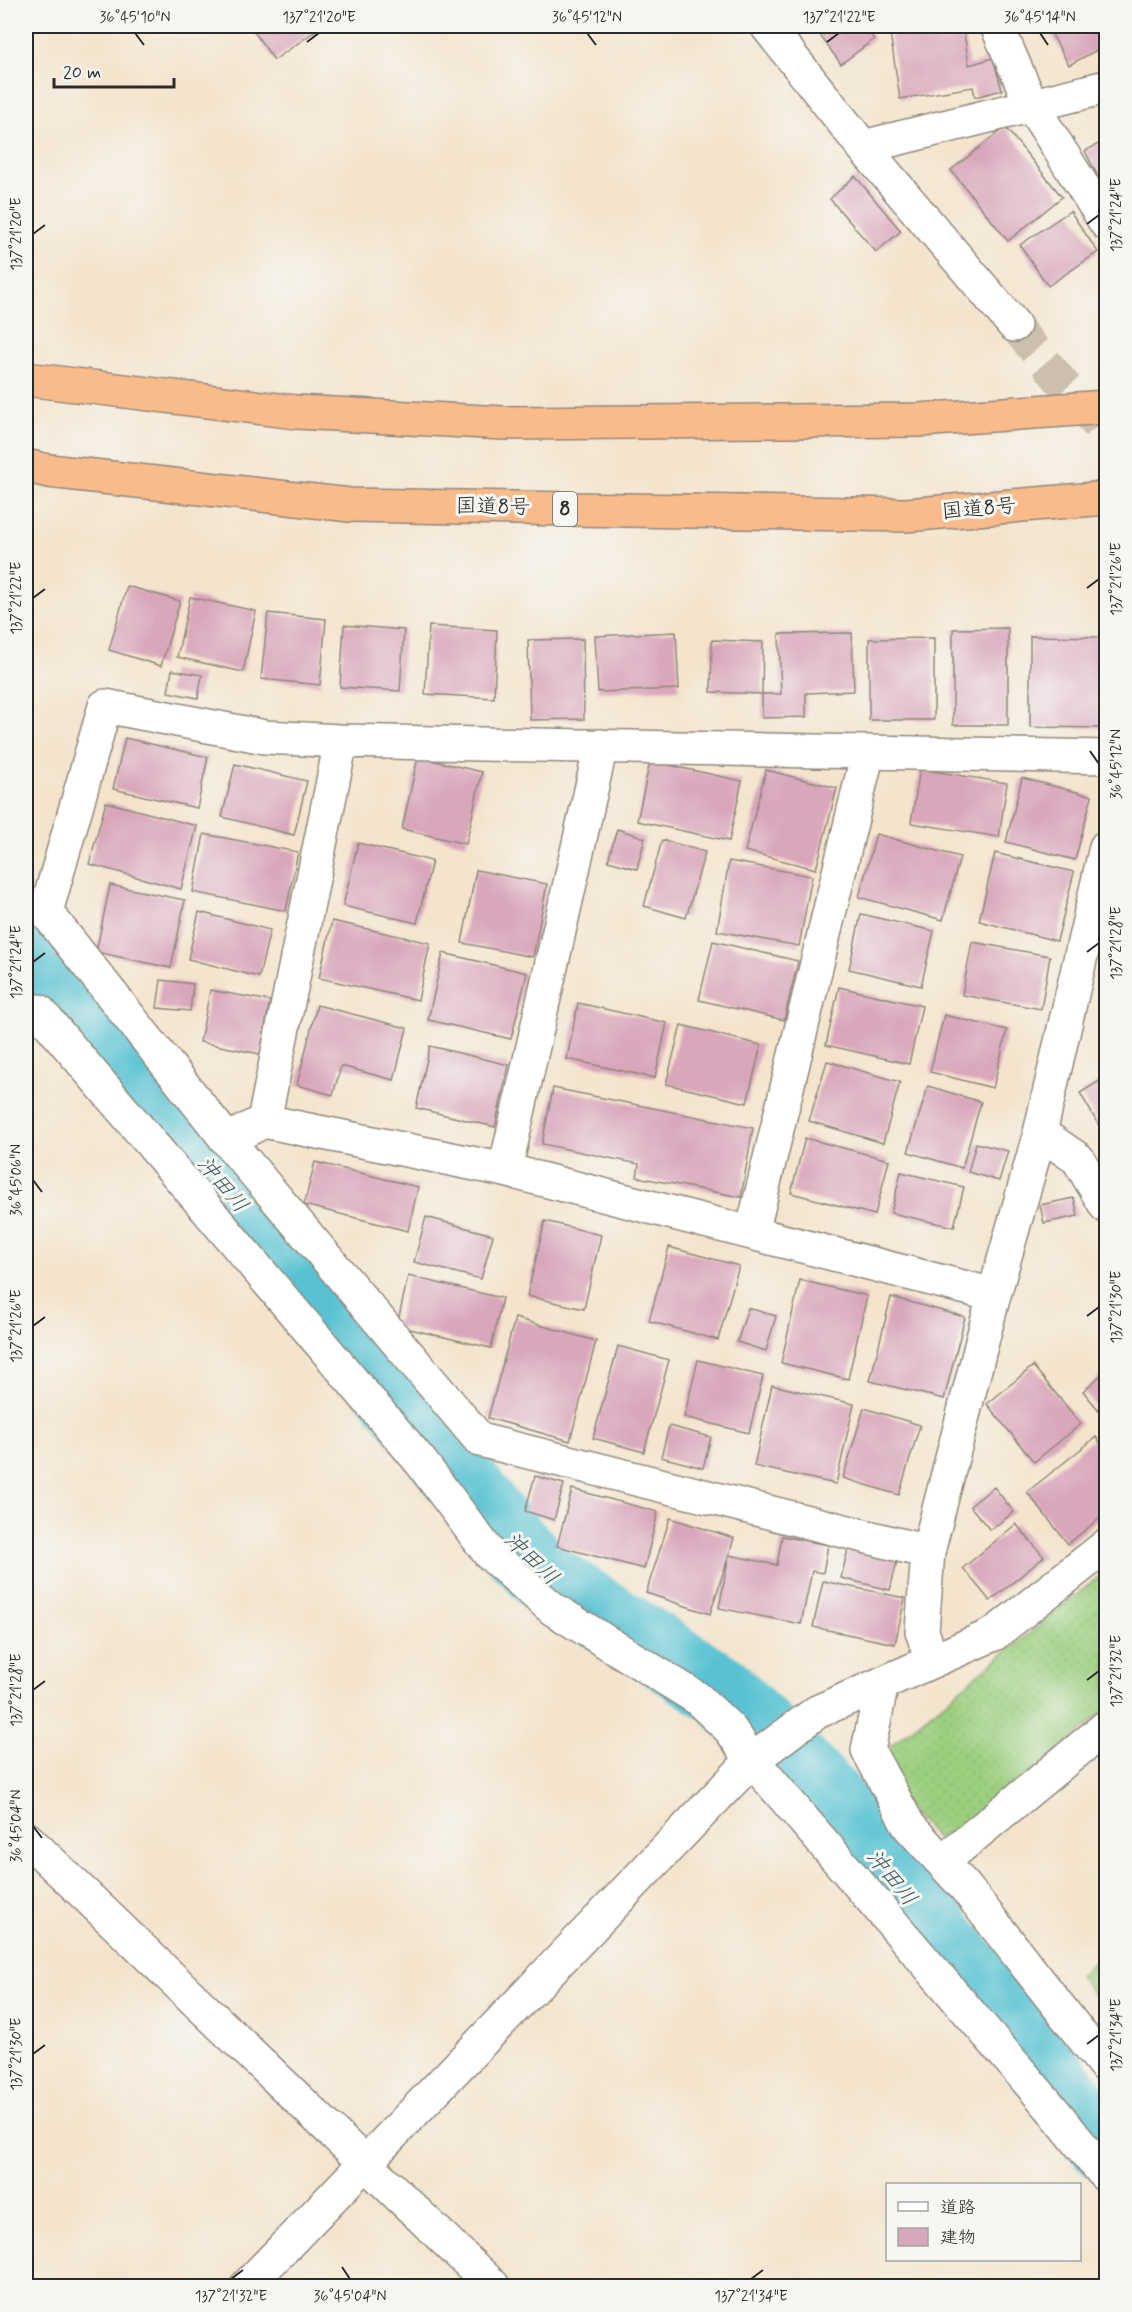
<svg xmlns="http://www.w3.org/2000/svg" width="1132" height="2312" viewBox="0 0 1132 2312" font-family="Mynerve,'Klee One',sans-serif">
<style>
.grass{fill:url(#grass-dots);stroke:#647d55;stroke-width:1.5}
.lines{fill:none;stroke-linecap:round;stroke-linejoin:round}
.river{stroke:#58c2d3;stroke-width:72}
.building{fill:#d9a6bb}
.street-tunnel{stroke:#ccbfad;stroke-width:33;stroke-dasharray:33 16;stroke-linecap:butt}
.street-casing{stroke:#90887c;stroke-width:36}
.highway-casing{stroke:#90887c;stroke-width:36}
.street{stroke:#fff;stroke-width:33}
.highway{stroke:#fabb8b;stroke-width:33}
.ticks{fill:none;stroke:#2b2b2b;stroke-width:2}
.labels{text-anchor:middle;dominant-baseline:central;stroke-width:6;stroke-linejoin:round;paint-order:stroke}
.shield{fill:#f6f6f2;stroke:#686867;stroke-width:1.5}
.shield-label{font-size:20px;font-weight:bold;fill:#2b2b2b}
.street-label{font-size:21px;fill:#2b2b2b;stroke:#f6f6f2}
.water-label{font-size:22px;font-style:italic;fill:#38585d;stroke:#f6f6f2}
.neatline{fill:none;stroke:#2b2b2b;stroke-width:2}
.ticks-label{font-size:15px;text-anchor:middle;fill:#2b2b2b}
</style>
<defs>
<pattern id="grass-dots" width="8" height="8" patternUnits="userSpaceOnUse" patternTransform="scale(1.5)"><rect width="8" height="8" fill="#9ccf7f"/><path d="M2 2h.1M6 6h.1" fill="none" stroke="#87b26e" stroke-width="1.8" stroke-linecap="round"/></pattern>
</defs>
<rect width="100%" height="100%" fill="#f6f6f2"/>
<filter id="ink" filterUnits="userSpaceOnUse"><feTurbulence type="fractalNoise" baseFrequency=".0167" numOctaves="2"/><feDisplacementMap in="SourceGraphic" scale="12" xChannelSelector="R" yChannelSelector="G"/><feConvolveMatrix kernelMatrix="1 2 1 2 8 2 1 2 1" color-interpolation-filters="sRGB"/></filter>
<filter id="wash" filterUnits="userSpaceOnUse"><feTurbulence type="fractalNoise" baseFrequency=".008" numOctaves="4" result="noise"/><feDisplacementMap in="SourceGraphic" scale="24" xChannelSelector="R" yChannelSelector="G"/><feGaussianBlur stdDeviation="1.35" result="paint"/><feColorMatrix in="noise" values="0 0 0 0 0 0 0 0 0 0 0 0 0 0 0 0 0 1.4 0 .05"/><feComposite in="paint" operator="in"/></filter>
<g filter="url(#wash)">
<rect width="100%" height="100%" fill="#f4e4cd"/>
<path class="grass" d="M1106,1571V1710L973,1823L937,1838L905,1804L883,1752Z
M1106,1951V2011L1079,1975Z"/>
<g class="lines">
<path class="river" d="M26,947L403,1404L495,1524L546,1579L721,1690L824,1794L963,1964L1106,2146"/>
</g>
<g id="blocks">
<path class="building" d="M250,26H316L318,29L274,60Z
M836,26H864L874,39L841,64L821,37Z
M889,26H963L969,65L993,58L1002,90L975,97L973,87L900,99Z
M1047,26H1106V45L1069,65Z
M1005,127L1062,197L1008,241L951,170Z
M1106,140V193L1085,151Z
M855,176L901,231L876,252L830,199Z
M1070,211L1098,252L1048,286L1020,245Z
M127,586L180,601L161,666L109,650Z
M190,597L256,611L243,672L177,657Z
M268,613L326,619L320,685L261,679Z
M344,625L404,630L400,691L340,687Z
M429,626L497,630L494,698L425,694Z
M1008,628V725H953V629Z
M676,632L679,689L598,692L595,636Z
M852,633L854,691L806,693V717L762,718V694H781L779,634Z
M1030,636L1106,637V728L1030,727Z
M934,638V720H869V639Z
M583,639L584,719L530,720L528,640Z
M712,640L763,642L762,694L711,692Z
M172,670L202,675L198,698L168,692Z
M125,738L208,757L197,808L113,789Z
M418,757L482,772L466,844L402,829Z
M650,761L742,781L729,841L637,821Z
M235,764L307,781L294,835L222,817Z
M920,769L1007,783L999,837L911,823Z
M766,770L837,788L816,869L745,851Z
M1022,778L1092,796L1075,860L1006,842Z
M106,802L197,826L181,889L89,864Z
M617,829L645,838L637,869L608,861Z
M204,834L298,852L286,911L193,892Z
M876,834L960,857L943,920L859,897Z
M662,840L705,852L686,918L644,906Z
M358,843L432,861L417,923L343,906Z
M995,853L1074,872L1057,941L979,921Z
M729,861L812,876L799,946L717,931Z
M476,870L547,884L533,957L462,943Z
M110,885L185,900L171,968L96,952Z
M199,912L270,930L259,977L188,959Z
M861,914L934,931L921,986L849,969Z
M332,921L430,943L418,1000L319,978Z
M713,941L798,961L784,1020L699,1000Z
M972,942L1050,956L1041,1009L962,995Z
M443,953L527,973L511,1039L428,1020Z
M161,980L193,984L190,1011L157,1008Z
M839,987L922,1006L909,1064L826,1045Z
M210,990L270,1001L260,1054L200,1042Z
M578,1003L667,1023L655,1078L567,1059Z
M317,1005L407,1028L394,1080L341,1066L333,1095L297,1085Z
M944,1015L1007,1030L993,1088L930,1072Z
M681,1025L761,1045L747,1103L666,1084Z
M430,1046L509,1065L495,1127L416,1108Z
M827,1061L900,1082L883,1143L809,1121Z
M1106,1077V1125L1101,1129L1080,1093Z
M928,1086L981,1102L962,1168L908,1152Z
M553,1088L753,1128L741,1197L637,1177L639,1164L542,1144Z
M805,1138L889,1160L875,1215L791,1193Z
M976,1143L1008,1151L999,1181L968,1172Z
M315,1162L418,1187L408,1231L304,1205Z
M901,1172L964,1187L954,1227L891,1213Z
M1074,1198L1078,1216L1044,1223L1040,1205Z
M426,1217L493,1235L481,1279L414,1262Z
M545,1221L601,1235L584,1309L527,1296Z
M669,1247L739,1266L718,1340L649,1321Z
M408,1276L502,1298L491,1348L397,1326Z
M800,1280L867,1296L848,1379L781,1363Z
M891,1297L965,1317L944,1399L870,1381Z
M748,1308L776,1316L766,1351L737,1342Z
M515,1318L596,1341L570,1441L488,1418Z
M618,1346L669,1360L644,1452L593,1438Z
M698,1360L763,1376L749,1433L684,1417Z
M1033,1366L1081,1424L1034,1462L987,1404Z
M1106,1371V1419L1083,1391Z
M772,1385L854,1404L836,1484L754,1466Z
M864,1408L920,1425L899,1495L843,1478Z
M669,1426L711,1437L703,1468L661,1457Z
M1096,1437L1106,1451V1513L1068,1544L1027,1492Z
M535,1476L564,1484L554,1520L525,1511Z
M994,1487L1014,1512L990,1530L970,1506Z
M572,1489L658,1512L644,1569L557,1546Z
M670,1518L734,1538L729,1555L777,1565L782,1536L828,1545L823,1573L812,1571L801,1624L719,1608L729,1555L710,1614L646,1593Z
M1016,1524L1044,1557L990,1601L963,1568Z
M849,1545L898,1557L890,1590L841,1578Z
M823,1581L905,1598L895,1644L813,1627Z"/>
</g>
</g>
<g filter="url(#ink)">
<use href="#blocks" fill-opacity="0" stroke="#90887c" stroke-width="1.5"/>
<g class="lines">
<path class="street-tunnel" d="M1014,325L1106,435"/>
<g class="street-casing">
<path id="street" d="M767,26L863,147L1014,325
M997,26L1032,106L1106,223
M863,147L1106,87
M601,746L505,1170L994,1295L928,1552L922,1631L932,1661
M26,1020L39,1011L421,1462L489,1553L553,1609L697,1698L730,1729L752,1760L1052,2109L1106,2176
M264,1121L341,741L1106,757
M1040,1133L1106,847
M227,1140L46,912L105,706L265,737L341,741
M505,1170L264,1121L227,1140L480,1440L928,1552
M752,1233L868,752
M994,1295L1040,1133L1078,1159L1106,1206
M882,1684L868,1750L909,1826L966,1888L1106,2067
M26,1838L493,2286
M942,1862L1106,1727
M247,2286L752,1760L817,1712L994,1634L1106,1546"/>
</g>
<g class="highway-casing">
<path id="highway" d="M26,379L296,412L504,423L919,420L1106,407
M26,466L49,471L350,505L906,515L1106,498"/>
</g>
<use href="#street" class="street"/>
<use href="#highway" class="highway"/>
</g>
</g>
<path class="ticks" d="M135,33L144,45M587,33L596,45M1040,33L1048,45M307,42L319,33M827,42L839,33M1087,224L1099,215M33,234L45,225M1087,588L1099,579M33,598L45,589M1090,751L1099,764M1087,952L1099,943M33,962L45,953M33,1180L42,1192M1087,1316L1099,1307M33,1326L45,1317M1087,1680L1099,1671M33,1690L45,1681M33,1826L42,1838M1087,2044L1099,2035M33,2054L45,2045M342,2267L350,2279M231,2279L243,2270M751,2279L763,2270"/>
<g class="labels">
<rect class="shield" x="553" y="492" width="24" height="34" rx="4.5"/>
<g class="shield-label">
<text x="565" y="509">8</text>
</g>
<g class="street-label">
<text transform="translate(493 507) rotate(1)">国道8号</text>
<text transform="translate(979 509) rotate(-5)">国道8号</text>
</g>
<g class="water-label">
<text transform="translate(222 1185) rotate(50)">沖田川</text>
<text transform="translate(531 1559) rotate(44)">沖田川</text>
<text transform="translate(891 1878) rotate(51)">沖田川</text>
</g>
</g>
<rect width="1132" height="2312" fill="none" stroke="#f6f6f2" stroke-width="66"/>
<rect x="886" y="2183" width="195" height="78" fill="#f6f6f2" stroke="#a5a5a2" stroke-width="1.5"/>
<rect x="898" y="2202" width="30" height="9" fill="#ffffff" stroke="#a5a5a2" stroke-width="1.5"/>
<text x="940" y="2213" font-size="18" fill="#2b2b2b">道路</text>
<rect x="898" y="2228" width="30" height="18" fill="#d9a6bb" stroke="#a5a5a2" stroke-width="1.5"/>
<text x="940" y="2243" font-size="18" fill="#2b2b2b">建物</text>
<path d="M54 78v9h120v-9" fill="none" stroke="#2b2b2b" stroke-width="3"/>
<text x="63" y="78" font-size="18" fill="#2b2b2b" stroke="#f6f6f2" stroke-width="4.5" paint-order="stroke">20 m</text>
<rect x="33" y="33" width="1066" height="2246" class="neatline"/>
<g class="ticks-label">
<text x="135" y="22">36°45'10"N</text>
<text x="319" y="22">137°21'20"E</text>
<text x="587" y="22">36°45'12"N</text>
<text x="839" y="22">137°21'22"E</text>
<text x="1040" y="22">36°45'14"N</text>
<text transform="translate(1116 215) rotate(-90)" y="5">137°21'24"E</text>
<text transform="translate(16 234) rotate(-90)" y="5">137°21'20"E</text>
<text transform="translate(1116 579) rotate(-90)" y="5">137°21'26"E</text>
<text transform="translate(16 598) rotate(-90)" y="5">137°21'22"E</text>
<text transform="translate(1116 764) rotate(-90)" y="5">36°45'12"N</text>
<text transform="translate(1116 943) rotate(-90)" y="5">137°21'28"E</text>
<text transform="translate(16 962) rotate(-90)" y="5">137°21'24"E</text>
<text transform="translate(16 1180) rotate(-90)" y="5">36°45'06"N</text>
<text transform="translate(1116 1307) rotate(-90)" y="5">137°21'30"E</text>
<text transform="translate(16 1326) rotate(-90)" y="5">137°21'26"E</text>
<text transform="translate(1116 1671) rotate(-90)" y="5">137°21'32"E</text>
<text transform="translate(16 1690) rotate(-90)" y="5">137°21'28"E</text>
<text transform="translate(16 1826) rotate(-90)" y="5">36°45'04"N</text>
<text transform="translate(1116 2035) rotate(-90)" y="5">137°21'34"E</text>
<text transform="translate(16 2054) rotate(-90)" y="5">137°21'30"E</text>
<text x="231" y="2301">137°21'32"E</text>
<text x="350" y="2301">36°45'04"N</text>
<text x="751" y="2301">137°21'34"E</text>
</g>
</svg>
